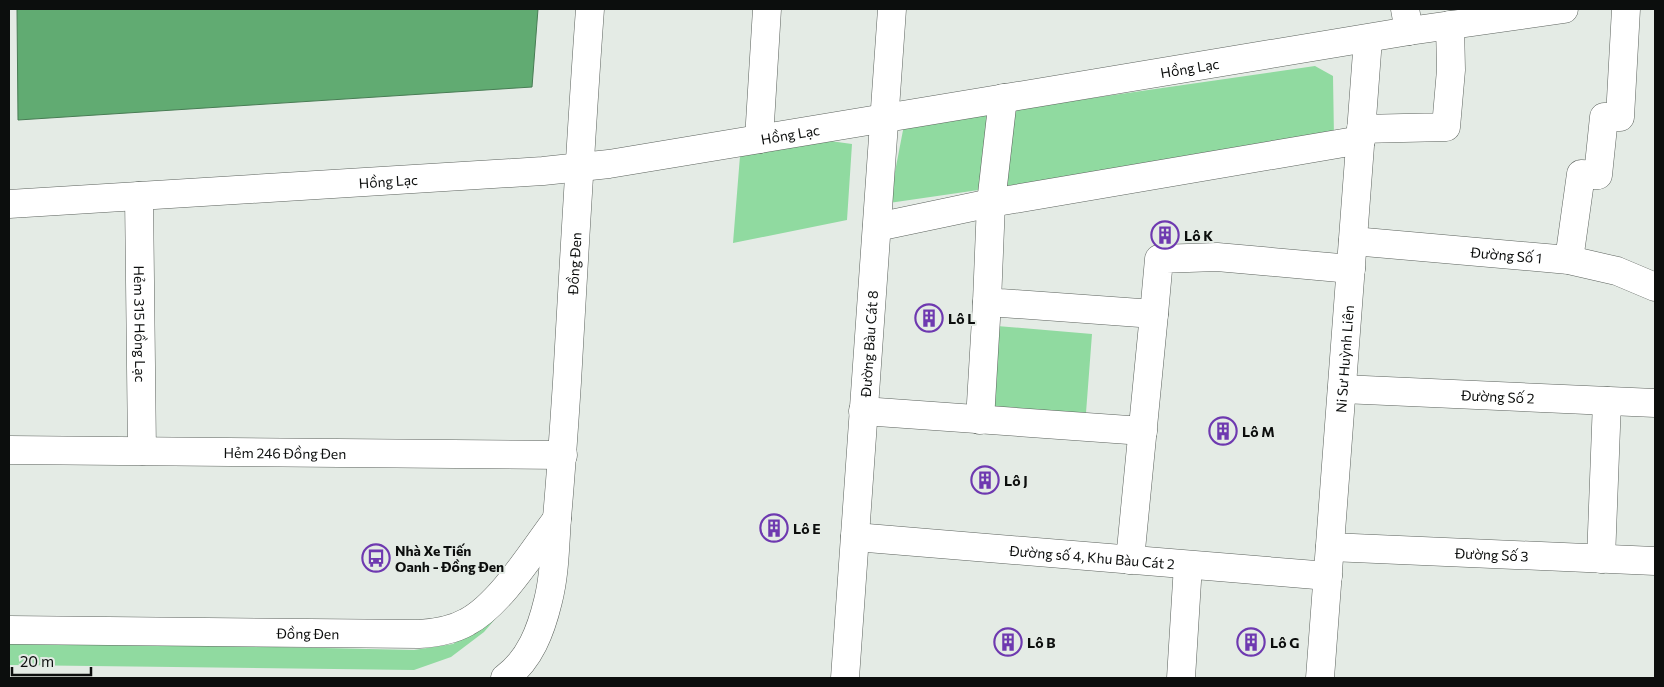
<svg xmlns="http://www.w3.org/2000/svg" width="1664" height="687" viewBox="0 0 1664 687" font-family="Commissioner,sans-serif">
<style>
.green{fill:#90daa0}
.water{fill:#61ab72;stroke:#487c54}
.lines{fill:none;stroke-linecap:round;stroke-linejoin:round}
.minor-casing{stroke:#5c625d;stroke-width:29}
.minor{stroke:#fff;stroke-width:28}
.labels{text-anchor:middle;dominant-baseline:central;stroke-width:4;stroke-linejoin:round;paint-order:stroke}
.street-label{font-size:14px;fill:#0c0e0d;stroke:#e4ebe5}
.poi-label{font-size:14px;font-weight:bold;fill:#0c0e0d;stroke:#e4ebe5;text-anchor:start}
</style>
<rect width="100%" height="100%" fill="#e4ebe5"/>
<path class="green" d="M1315,66L1333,76L1334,138L889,203L904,125Z
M830,141L852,144L847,220L733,243L740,156Z
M985,325L1092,334L1085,426L978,418Z
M503,610L484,632L451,657L414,670L9,665V641L414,650L453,644Z"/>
<path class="water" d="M17,9H538L532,87L18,120Z"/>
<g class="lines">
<g class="minor-casing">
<g id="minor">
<path d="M1405,9L1409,31"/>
<path d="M1003,98L991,203L987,302L1154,314L1159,259L1217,257L1351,269"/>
<path d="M1361,129L1446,127L1451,70L1450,25"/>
<path d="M759,139L767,9"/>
<path id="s1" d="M139,196L142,451"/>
<path id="s2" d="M9,204L543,171L609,164L1409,31L1564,9"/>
<path d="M877,227L991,203L1361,140"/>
<path id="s3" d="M1353,241L1569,260L1617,271L1655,287"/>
<path d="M1569,260L1581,174L1598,175L1604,117H1620L1626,9"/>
<path id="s4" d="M1342,389L1655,403"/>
<path d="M863,411L1143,431"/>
<path d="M980,420L987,302"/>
<path id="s5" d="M9,450L563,455"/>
<path id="s6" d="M855,537L1328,576"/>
<path id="s7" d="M1330,547L1655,561"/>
<path d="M1601,559L1607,401"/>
<path d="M1130,560L1154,314"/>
<path id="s8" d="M9,630L419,634C435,633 453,630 467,622C501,604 534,549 557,519"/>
<path id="s9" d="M505,678C530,660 541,630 548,601C555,574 555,546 557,518C561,473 564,428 567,382C574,258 581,133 590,9"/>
<path id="s10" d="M845,678L892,9"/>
<path d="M1181,678L1188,565"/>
<path id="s11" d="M1320,678L1368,39"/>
</g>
</g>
<use href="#minor" class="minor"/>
</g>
<defs>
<g id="building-ring" transform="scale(1.4375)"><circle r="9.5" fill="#e4ebe5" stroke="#6e39b0" stroke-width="1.5"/><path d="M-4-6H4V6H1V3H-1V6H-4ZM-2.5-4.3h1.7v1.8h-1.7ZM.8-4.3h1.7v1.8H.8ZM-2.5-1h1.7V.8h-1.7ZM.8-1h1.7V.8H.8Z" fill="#6e39b0"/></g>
<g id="bus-ring" transform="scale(1.4375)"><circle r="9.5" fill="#e4ebe5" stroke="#6e39b0" stroke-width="1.5"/><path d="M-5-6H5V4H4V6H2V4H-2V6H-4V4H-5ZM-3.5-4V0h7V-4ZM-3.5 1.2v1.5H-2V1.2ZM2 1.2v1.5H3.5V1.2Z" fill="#6e39b0"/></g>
</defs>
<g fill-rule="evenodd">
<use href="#building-ring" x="1165" y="235"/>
<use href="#building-ring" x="929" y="318"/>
<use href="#building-ring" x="1223" y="431"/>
<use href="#building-ring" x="985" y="480"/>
<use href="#building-ring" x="774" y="528"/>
<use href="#bus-ring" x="376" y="558"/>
<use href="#building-ring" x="1008" y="642"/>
<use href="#building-ring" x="1251" y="642"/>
</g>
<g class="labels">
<g class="street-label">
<text stroke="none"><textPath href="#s2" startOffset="1190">Hồng Lạc</textPath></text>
<text stroke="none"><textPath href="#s2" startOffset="785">Hồng Lạc</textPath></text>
<text stroke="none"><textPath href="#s2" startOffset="380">Hồng Lạc</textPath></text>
<text stroke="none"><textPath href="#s3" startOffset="154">Đường Số 1</textPath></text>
<text stroke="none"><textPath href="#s9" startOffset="429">Đồng Đen</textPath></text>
<text stroke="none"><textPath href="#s1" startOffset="128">Hẻm 315 Hồng Lạc</textPath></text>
<text stroke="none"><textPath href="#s10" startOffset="335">Đường Bàu Cát 8</textPath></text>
<text stroke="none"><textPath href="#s11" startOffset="320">Ni Sư Huỳnh Liên</textPath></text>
<text stroke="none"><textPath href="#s4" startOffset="156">Đường Số 2</textPath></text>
<text stroke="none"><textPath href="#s5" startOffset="276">Hẻm 246 Đồng Đen</textPath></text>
<text stroke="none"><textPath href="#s7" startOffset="162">Đường Số 3</textPath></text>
<text stroke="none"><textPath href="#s6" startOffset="238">Đường số 4, Khu Bàu Cát 2</textPath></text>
<text stroke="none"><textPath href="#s8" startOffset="299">Đồng Đen</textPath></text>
</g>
<g class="poi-label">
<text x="1184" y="235">Lô K</text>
<text x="948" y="318">Lô L</text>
<text x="1242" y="431">Lô M</text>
<text x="1004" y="480">Lô J</text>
<text x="793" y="528">Lô E</text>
<text x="395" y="550">Nhà Xe Tiến<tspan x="395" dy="16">Oanh - Đồng Đen</tspan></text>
<text x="1027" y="642">Lô B</text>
<text x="1270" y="642">Lô G</text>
</g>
</g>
<rect width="1664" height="687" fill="none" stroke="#0c0e0d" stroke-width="20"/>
<path d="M12 667v8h79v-8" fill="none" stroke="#0c0e0d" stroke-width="2.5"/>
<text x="20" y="667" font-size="15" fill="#0c0e0d" stroke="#e4ebe5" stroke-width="4" paint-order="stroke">20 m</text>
</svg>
